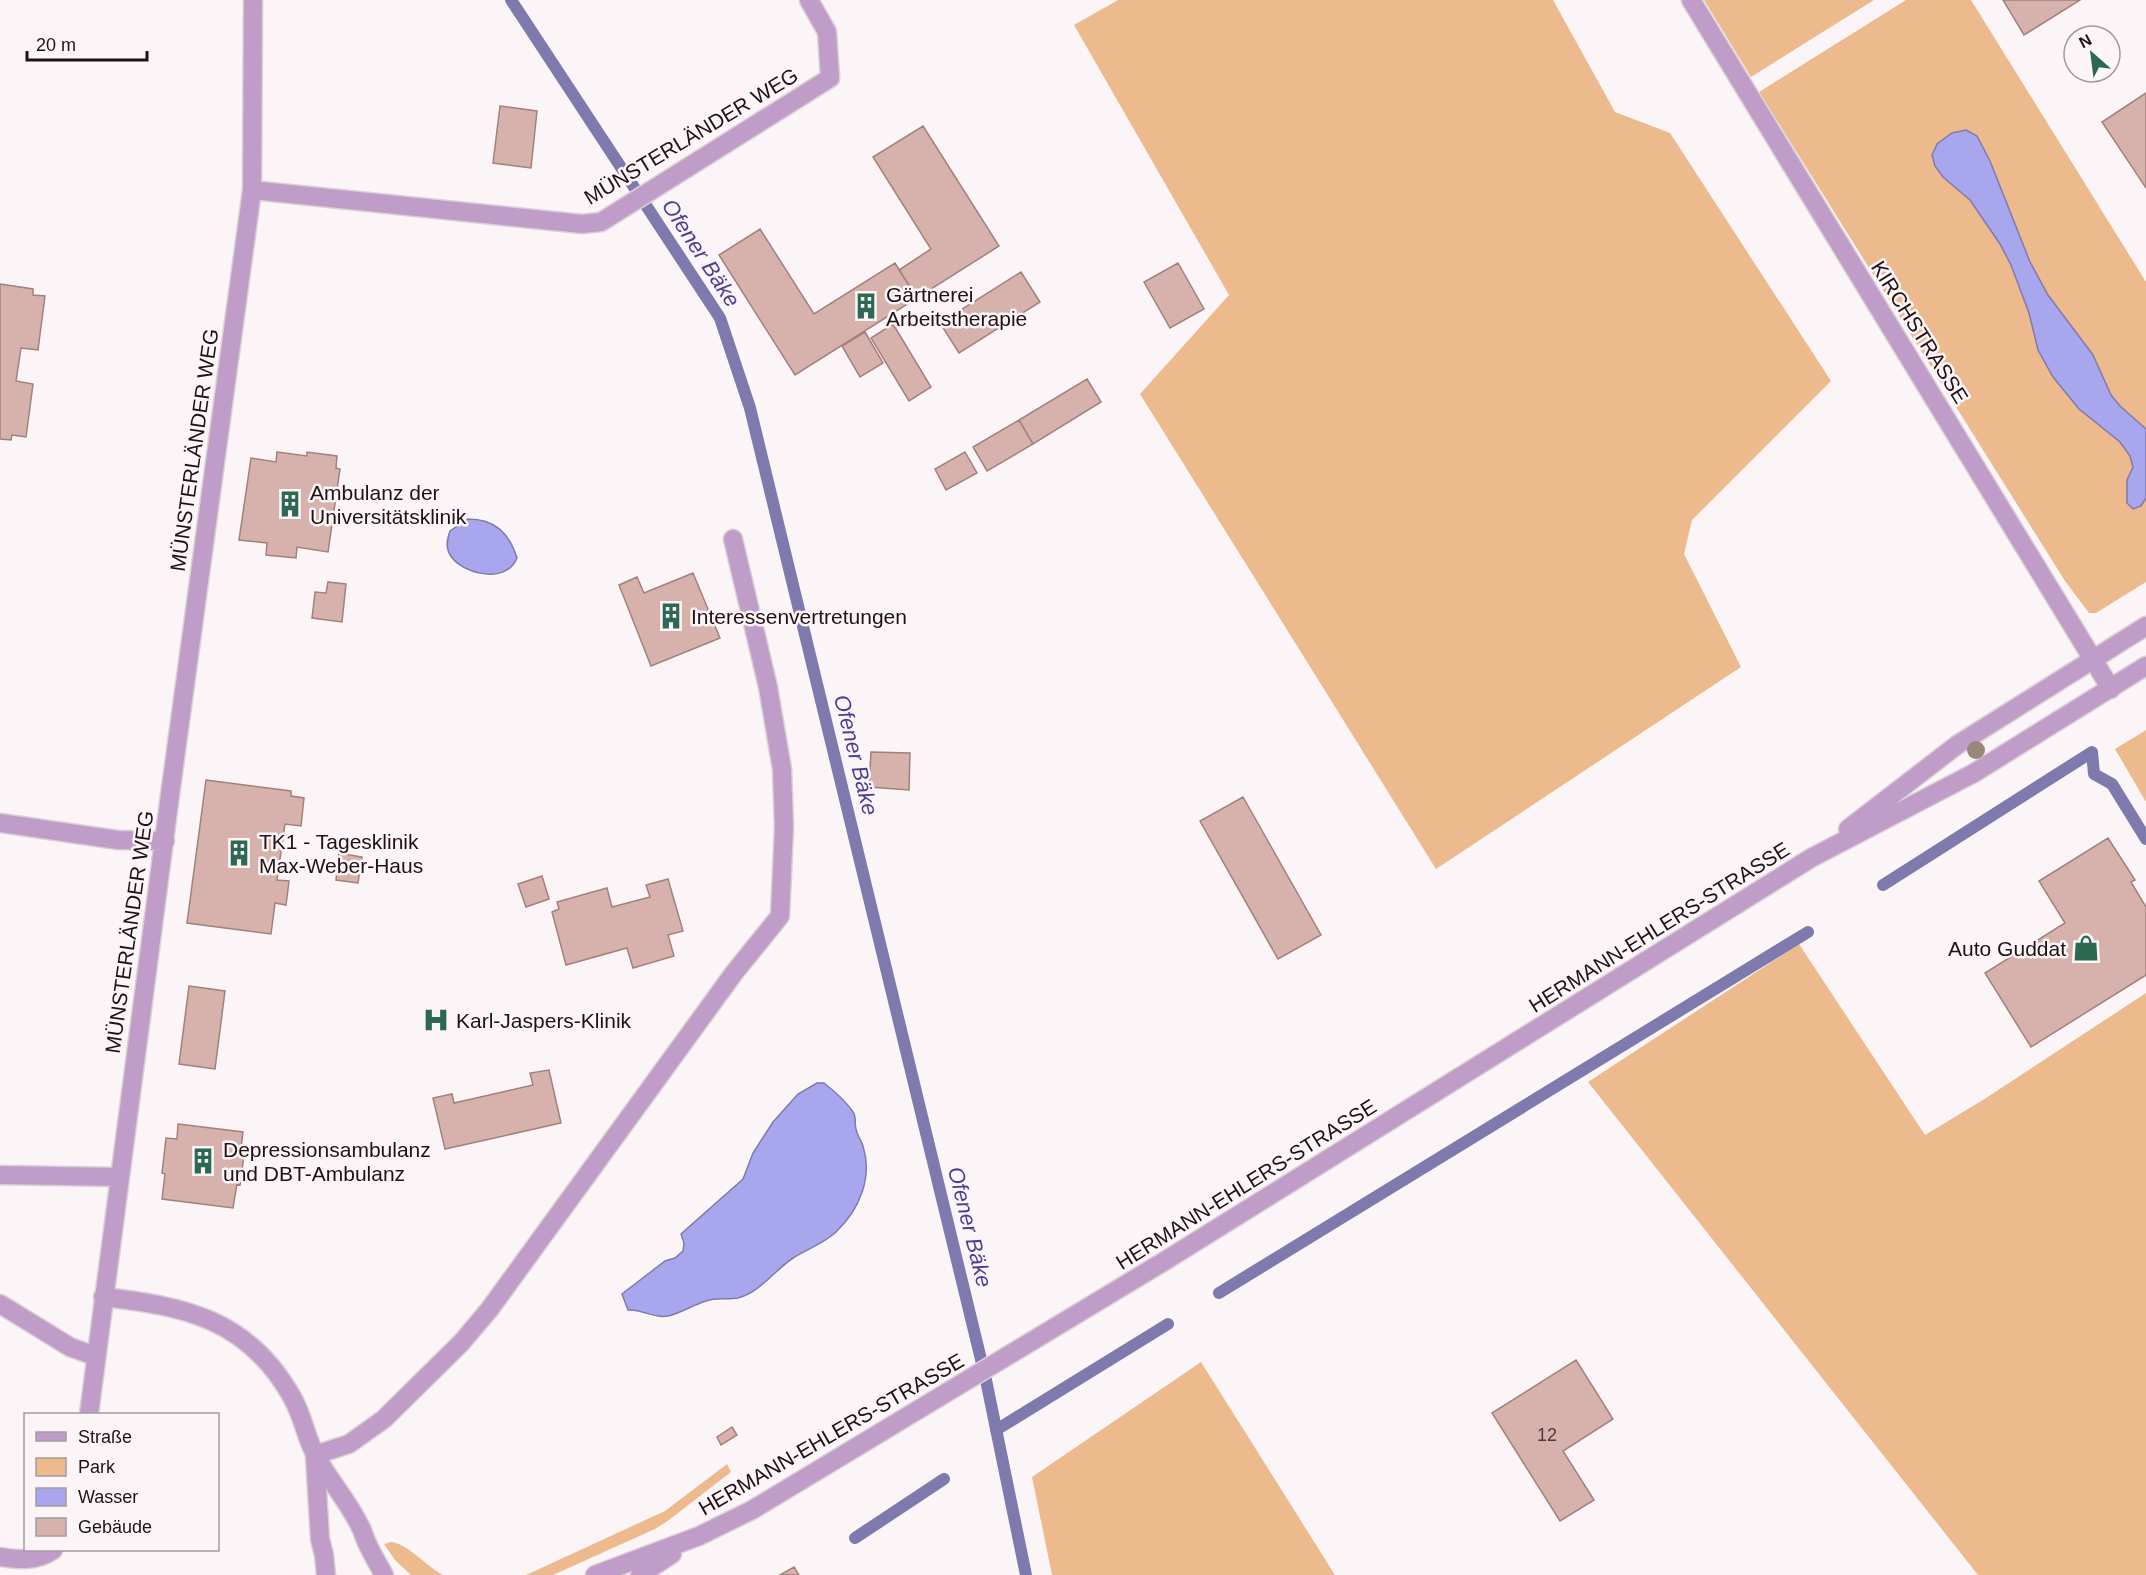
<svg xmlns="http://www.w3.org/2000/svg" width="2146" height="1575" viewBox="0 0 2146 1575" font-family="Helvetica,sans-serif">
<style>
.green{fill:#edba8e}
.water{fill:#a8a7ee;stroke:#7f7aae;stroke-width:1.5}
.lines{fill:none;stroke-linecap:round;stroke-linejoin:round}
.stream{stroke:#7f7aae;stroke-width:12}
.building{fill:#d7b2ad;stroke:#a3807b;stroke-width:1.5}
.service-casing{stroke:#d9d1d3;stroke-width:21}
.minor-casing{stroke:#d9d1d3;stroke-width:21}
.tertiary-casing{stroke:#d9d1d3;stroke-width:21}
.service{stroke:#c09dc9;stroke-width:18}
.minor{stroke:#c09dc9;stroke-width:18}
.tertiary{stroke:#c09dc9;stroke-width:18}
.tree{fill:#98887b}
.labels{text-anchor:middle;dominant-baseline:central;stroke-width:5;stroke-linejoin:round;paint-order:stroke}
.number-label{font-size:18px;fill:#4d3a3c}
.street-label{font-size:21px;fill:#1f1217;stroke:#fcf5f7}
.poi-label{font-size:21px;fill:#1f1217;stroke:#fcf5f7;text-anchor:start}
.water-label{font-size:22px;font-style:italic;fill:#493f93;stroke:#fcf5f7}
</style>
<rect width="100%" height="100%" fill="#fcf5f7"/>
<path class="green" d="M1118,0H1553L1615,112L1670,133L1831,381L1692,520L1684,554L1741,667L1436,869L1140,394L1229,295L1074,25Z
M1704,0H1874L1751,77Z
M1906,0H1971L2146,282V429L2120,406L2111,395L2093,355L2048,295L2030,262L1990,161L1977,136L1966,130L1952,133L1943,177L1970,200L2000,244L2011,265L2029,313L2038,350L2053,377L2079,409L2120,442L2130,456L2133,467L2127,480L2141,506L2146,498V582L2096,613H2089L2065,581L1759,92Z
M2146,730V802L2115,749Z
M1799,944L1925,1135L1986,1098L2146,993V1575H1978L1588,1082Z
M1201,1362L1335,1575H1052L1032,1477Z
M727,1464L731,1472L669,1520L655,1529L553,1575H526L665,1511Z
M391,1542C407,1543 427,1567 443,1575H411L395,1560L384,1544Z"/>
<path class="water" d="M1966,130L1977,136L1990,161L2030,262L2048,295L2093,355L2111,395L2120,406L2146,429V498L2141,506L2133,509L2127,503V480L2133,467L2130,456L2120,442L2079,409L2053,377L2038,350L2029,313L2011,265L2000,244L1970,200L1943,177L1935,166L1932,155L1937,144L1952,133Z
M468,519C495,519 509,533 517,558C505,588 453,571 448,550C446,543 448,537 450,531Z
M817,1083H824C834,1091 846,1101 853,1112C857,1117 854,1123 856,1129C857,1135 861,1140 863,1146C873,1178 859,1210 836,1232C823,1244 807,1249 793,1258C775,1270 759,1293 738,1298C727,1300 716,1297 706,1301C693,1305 681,1313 668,1316C654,1319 643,1309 628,1310L622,1294L665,1261L675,1258L683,1251L684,1243L681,1234L743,1179L753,1153L773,1122L798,1094Z"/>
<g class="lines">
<path class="stream" d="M511,0L720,318L750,408L986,1380L1026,1575
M1883,885L2092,752L2094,774L2112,784L2146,839
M1219,1293L1808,932
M996,1430L1168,1324
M855,1538L944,1479"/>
</g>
<path class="building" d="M2003,0H2080L2024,35Z
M2146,93V188L2102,122Z
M500,106L537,111L531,168L493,163Z
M923,126L999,246L917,298L899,270L931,249L873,157Z
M760,229L814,314L895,263L917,298L795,375L719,255Z
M1178,263L1204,309L1170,328L1144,282Z
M1021,272L1040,302L959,353L940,323Z
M0,284L33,289V295L45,296L38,350L21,348L16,381L33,384L26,437L12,435L11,440L0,439Z
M893,324L931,387L909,401L871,338Z
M865,332L883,363L860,377L842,346Z
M1087,379L1101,402L1033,444L1019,420Z
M1019,420L1033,444L987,471L973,447Z
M277,452L307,456V452L337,456L336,468L340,469L328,552L297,547L296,558L266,555L267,543L239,540L251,458L276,462Z
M965,452L977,473L946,490L935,469Z
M693,573L720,638L651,666L619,585L637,577L644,593Z
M328,582L346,584L342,622L312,618L315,592L326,593Z
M871,752L910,753L909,790L869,787Z
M206,780L291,791V796L304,798L301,826L285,824L277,880L289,881L286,905L275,903L271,934L187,923Z
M1243,797L1321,935L1278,959L1200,821Z
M2108,838L2135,880L2131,882L2146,907V975L2031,1047L1985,973L2065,923L2039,881Z
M339,853L362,857L358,883L336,880Z
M542,876L549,899L526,907L518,884Z
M668,879L683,931L668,935L674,956L633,968L627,948L566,965L552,912L559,909L557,902L607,888L612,907L650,897L646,885Z
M189,986L225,991L215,1069L179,1064Z
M549,1070L561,1123L445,1149L433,1098L452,1094L454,1103L533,1085L530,1073Z
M178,1124L243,1132L241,1148H245L240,1185L237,1184L233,1208L162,1199L165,1174L162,1173L166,1138L177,1139Z
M1576,1360L1613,1419L1563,1451L1594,1500L1560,1521L1492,1413Z
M732,1427L737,1435L721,1445L717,1437Z
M794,1567L799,1575H780Z"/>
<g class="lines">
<g class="service-casing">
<path id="service" d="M252,190L253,0
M0,823L118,840L165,841
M0,1175L119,1177
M103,1297C185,1306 248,1319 292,1397C303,1416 306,1438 316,1456C329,1480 348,1501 360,1526C363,1531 364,1537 367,1543C372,1554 378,1564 384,1575
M0,1304L70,1347L95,1356
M89,1414L170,795L252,190L582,224L601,222L830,78L827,32L809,0
M315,1455L349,1444L384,1419L461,1343L489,1310L734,973L780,916L784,827L782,769L768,687L733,539
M315,1457L320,1539L324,1555L326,1575
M0,1557C19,1560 37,1561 53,1550"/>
</g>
<g class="minor-casing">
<path id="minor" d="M1691,0L2111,689"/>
</g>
<g class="tertiary-casing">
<path id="tertiary" d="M1848,829L1957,745L2146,626
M595,1575L699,1536L752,1510L1163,1262L1811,858L1974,773L2146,666
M640,1575L672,1554"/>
</g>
<use href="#service" class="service"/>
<use href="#minor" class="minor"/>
<use href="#tertiary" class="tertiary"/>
</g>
<circle class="tree" cx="1976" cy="750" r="9"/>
<defs>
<g id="building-bare" transform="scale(2.07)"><path d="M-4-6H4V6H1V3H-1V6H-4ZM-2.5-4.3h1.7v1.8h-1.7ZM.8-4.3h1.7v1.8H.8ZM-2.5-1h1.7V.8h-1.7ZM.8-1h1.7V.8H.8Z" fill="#2d6852" stroke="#fcf5f7" stroke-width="2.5" paint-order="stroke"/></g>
<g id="shop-bare" transform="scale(2.07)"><path d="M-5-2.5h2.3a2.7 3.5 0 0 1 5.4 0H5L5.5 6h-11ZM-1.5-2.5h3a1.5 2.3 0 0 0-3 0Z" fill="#2d6852" stroke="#fcf5f7" stroke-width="2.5" paint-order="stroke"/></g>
<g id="hospital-bare" transform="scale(2.07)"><path d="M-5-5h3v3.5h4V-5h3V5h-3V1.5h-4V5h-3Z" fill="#2d6852" stroke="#fcf5f7" stroke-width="2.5" paint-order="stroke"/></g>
</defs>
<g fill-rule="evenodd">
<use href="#building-bare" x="866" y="306"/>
<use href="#building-bare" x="290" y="504"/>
<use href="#building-bare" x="671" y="616"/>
<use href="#building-bare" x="239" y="853"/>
<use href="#shop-bare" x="2086" y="948"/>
<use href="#hospital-bare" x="436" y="1020"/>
<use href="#building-bare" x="203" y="1161"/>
</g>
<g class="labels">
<g class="number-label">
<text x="1547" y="1435">12</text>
</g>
<g class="street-label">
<text transform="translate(691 136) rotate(-31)">MÜNSTERLÄNDER WEG</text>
<text transform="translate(1920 332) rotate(58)">KIRCHSTRASSE</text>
<text transform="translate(194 450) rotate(-82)">MÜNSTERLÄNDER WEG</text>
<text transform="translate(1659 927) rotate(-32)">HERMANN-EHLERS-STRASSE</text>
<text transform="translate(129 932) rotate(-82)">MÜNSTERLÄNDER WEG</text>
<text transform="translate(1246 1184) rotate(-32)">HERMANN-EHLERS-STRASSE</text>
<text transform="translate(831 1434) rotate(-30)">HERMANN-EHLERS-STRASSE</text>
</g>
<g class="poi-label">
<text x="886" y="294">Gärtnerei<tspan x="886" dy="24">Arbeitstherapie</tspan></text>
<text x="310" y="492">Ambulanz der<tspan x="310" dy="24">Universitätsklinik</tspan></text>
<text x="691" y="616">Interessenvertretungen</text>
<text x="259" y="841">TK1 - Tagesklinik<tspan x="259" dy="24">Max-Weber-Haus</tspan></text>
<text x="2066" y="948" text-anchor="end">Auto Guddat</text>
<text x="456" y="1020">Karl-Jaspers-Klinik</text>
<text x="223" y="1149">Depressionsambulanz<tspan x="223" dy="24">und DBT-Ambulanz</tspan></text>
</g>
<g class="water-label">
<text transform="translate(701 253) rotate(57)">Ofener Bäke</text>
<text transform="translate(856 755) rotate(76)">Ofener Bäke</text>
<text transform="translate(970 1227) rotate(76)">Ofener Bäke</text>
</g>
</g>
<rect x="24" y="1413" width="195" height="138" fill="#fcf5f7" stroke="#a49a9d" stroke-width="1.5"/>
<rect x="36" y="1432" width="30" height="9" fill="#c09dc9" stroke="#a49a9d" stroke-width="1.5"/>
<text x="78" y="1443" font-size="18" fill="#1f1217">Straße</text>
<rect x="36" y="1458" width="30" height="18" fill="#edba8e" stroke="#a49a9d" stroke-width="1.5"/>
<text x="78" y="1473" font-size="18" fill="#1f1217">Park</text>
<rect x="36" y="1488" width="30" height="18" fill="#a8a7ee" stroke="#a49a9d" stroke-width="1.5"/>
<text x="78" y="1503" font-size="18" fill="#1f1217">Wasser</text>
<rect x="36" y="1518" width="30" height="18" fill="#d7b2ad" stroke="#a49a9d" stroke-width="1.5"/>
<text x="78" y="1533" font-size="18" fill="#1f1217">Gebäude</text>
<g transform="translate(2092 54) rotate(332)"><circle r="28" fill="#fcf5f7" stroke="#a49a9d" stroke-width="1.5"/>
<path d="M0-4.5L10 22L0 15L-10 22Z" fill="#2d6852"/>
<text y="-9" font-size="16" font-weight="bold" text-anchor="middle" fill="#1f1217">N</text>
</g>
<path d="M27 51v9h120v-9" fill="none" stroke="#1f1217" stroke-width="3"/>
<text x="36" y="51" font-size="18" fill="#1f1217" stroke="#fcf5f7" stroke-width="4.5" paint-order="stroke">20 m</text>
</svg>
